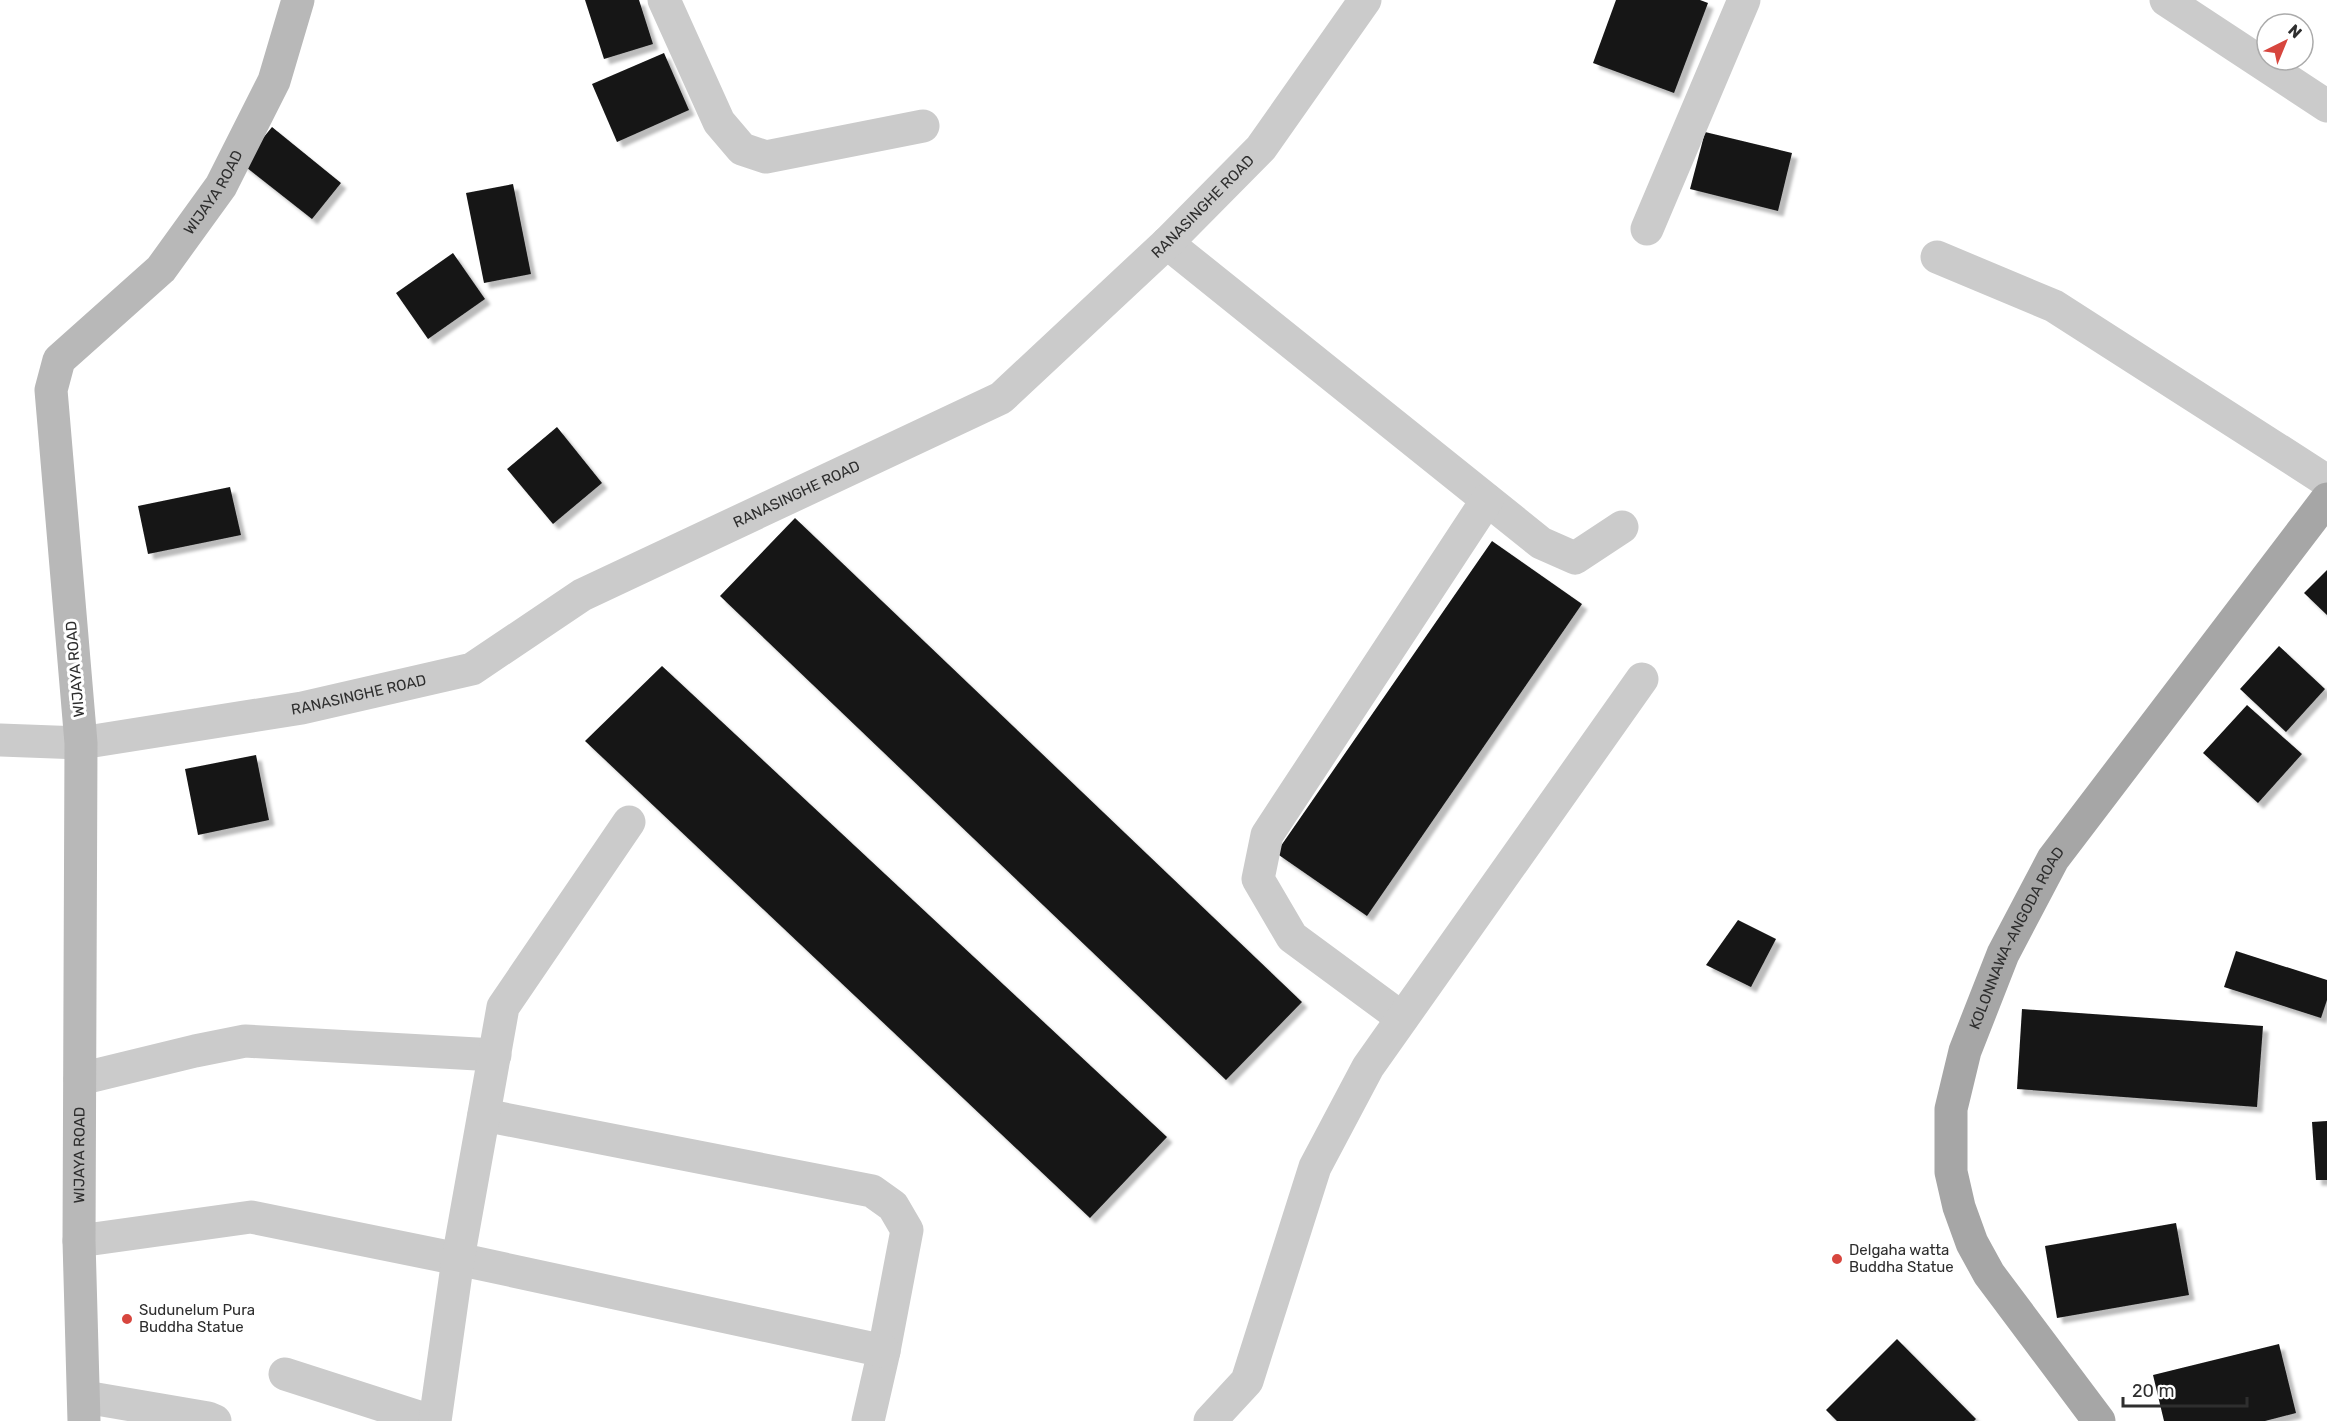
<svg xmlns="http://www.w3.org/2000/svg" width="2327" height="1421" viewBox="0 0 2327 1421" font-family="Rubik,sans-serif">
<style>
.building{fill:#151515;filter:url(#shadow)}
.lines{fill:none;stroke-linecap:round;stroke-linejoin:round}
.street{stroke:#cbcbcb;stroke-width:33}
.secondary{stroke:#b8b8b8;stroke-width:33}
.primary{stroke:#a6a6a6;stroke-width:33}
.poi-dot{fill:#d7463e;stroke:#fff;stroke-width:2}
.labels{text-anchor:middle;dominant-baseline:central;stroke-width:6;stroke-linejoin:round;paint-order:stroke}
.street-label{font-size:15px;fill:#2e2e2e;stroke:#fff}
.poi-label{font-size:15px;fill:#2e2e2e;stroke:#fff;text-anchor:start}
</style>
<defs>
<filter id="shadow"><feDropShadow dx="5.5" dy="5.5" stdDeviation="1.5" flood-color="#0004"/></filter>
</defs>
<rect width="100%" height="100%" fill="#fff"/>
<path class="building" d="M585,0H639L653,44L604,59Z
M1616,0H1700L1708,3L1674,93L1593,63Z
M664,53L689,110L617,142L592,84Z
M272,127L341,183L312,219L242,164Z
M1705,132L1792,153L1778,211L1690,189Z
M513,184L531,274L484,283L466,193Z
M453,253L485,299L428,339L396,293Z
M557,427L602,483L553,524L507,469Z
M230,487L241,535L148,554L138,506Z
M795,518L1302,1002L1226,1080L720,596Z
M1492,541L1582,604L1367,916L1276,853Z
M2327,570V615L2304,593Z
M2279,646L2325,689L2286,732L2240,689Z
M662,666L1167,1137L1090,1218L585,741Z
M2247,705L2302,754L2258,803L2203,753Z
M256,755L269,820L198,835L185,769Z
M1738,920L1776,939L1751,987L1706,965Z
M2236,951L2327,980V1000L2321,1018L2224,987Z
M2022,1009L2263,1026L2257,1107L2017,1089Z
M2327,1121V1180H2316L2312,1122Z
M2176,1223L2189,1295L2057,1318L2045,1246Z
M1897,1339L1976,1419L1974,1421H1837L1826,1410Z
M2279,1344L2296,1413L2265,1421H2164L2153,1375Z"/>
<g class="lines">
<g class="street">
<path d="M664,0L719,122L742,149L766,157L923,126"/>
<path d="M2166,0L2327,106"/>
<path d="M1647,229L1744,0"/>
<path d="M1167,243L1541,543L1575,558L1622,527"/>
<path d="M1937,257L2054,306L2327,481"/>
<path id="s1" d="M0,740L81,743L302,708L472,669L582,595L1001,398L1167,243L1261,148L1365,0"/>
<path d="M1402,1018L1292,937L1258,879L1267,835L1487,500"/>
<path d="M80,1079L195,1051L245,1041L495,1055"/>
<path d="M484,1115L872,1191L893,1206L907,1230L884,1351L868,1421"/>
<path d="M79,1241L251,1217L458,1259L884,1351"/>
<path d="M285,1374L431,1421"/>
<path d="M85,1397L208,1418L215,1421"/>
<path d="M435,1421L458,1259L503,1007L629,822"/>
<path d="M1210,1421L1247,1381L1315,1167L1368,1067L1642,679"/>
</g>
<path class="secondary" id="s2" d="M84,1421L79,1241L81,743L51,390L59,360L161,269L221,186L274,81L298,0"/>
<path class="primary" id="s3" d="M2099,1421L1989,1274L1972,1243L1959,1207L1951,1172V1109L1965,1051L2003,954L2053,859L2327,499"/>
</g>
<g class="poi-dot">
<circle cx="1837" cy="1259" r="6"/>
<circle cx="127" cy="1319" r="6"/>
</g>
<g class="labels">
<g class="street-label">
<text stroke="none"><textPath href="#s2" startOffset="1293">WIJAYA ROAD</textPath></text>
<text stroke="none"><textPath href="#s1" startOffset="1353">RANASINGHE ROAD</textPath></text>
<text stroke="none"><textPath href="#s1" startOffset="849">RANASINGHE ROAD</textPath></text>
<text transform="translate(75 669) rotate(-95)">WIJAYA ROAD</text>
<text stroke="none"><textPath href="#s1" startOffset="363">RANASINGHE ROAD</textPath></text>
<text stroke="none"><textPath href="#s3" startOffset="540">KOLONNAWA-ANGODA ROAD</textPath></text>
<text stroke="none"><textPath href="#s2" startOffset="266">WIJAYA ROAD</textPath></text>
</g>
<g class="poi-label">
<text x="1849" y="1250">Delgaha watta<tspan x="1849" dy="17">Buddha Statue</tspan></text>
<text x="139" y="1310">Sudunelum Pura<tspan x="139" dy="17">Buddha Statue</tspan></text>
</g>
</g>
<g transform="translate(2285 42) rotate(43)"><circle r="28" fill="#ffffff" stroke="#ababab" stroke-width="1.5"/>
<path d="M0-4.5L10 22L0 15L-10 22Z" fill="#d7463e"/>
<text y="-9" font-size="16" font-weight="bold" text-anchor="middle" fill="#2e2e2e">N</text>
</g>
<path d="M2123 1397v9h124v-9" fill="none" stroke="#2e2e2e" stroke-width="3"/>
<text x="2132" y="1397" font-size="18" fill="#2e2e2e" stroke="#ffffff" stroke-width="4.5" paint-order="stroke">20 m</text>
</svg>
